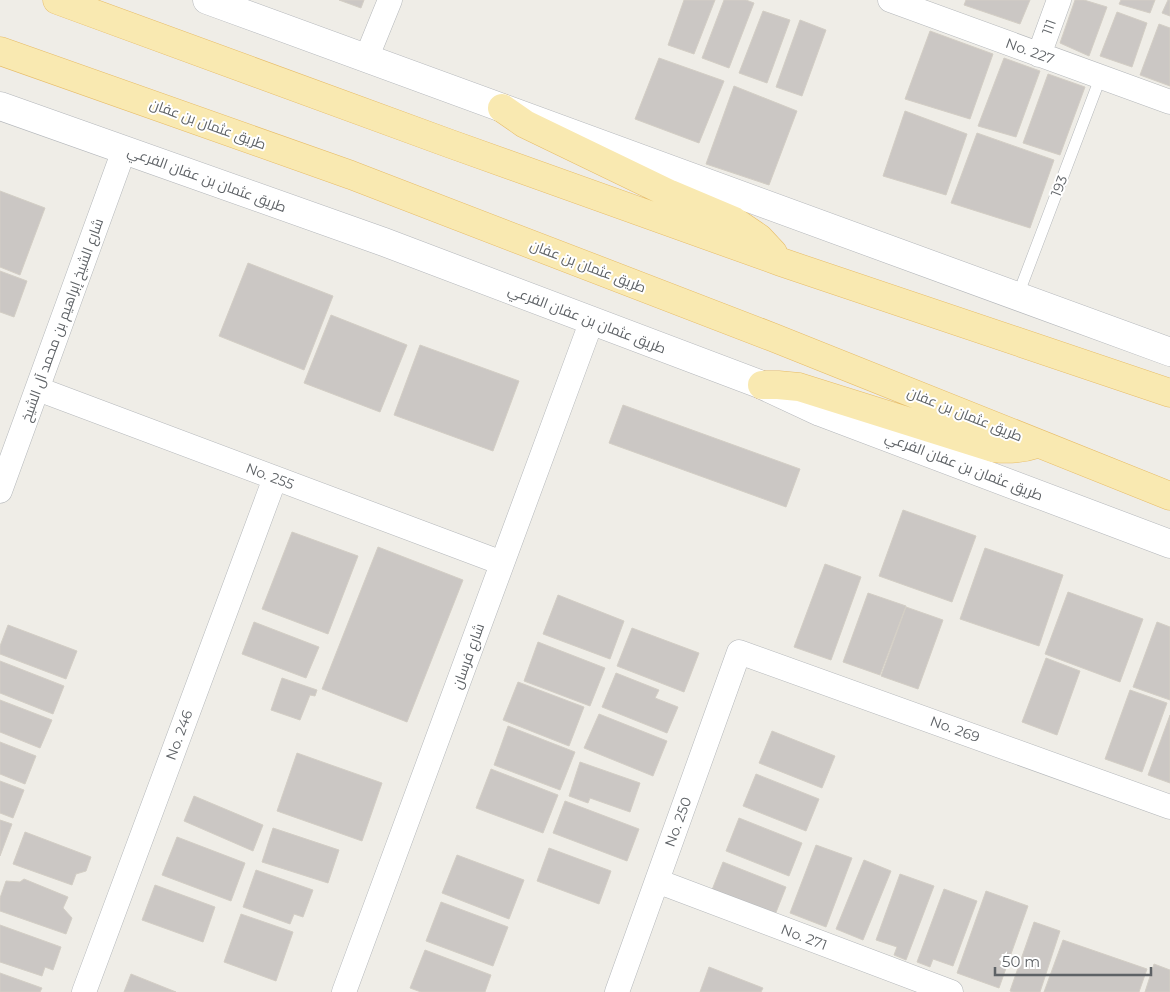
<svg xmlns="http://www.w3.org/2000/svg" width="1170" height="992" viewBox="0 0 1170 992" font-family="Montserrat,Cairo,sans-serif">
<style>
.building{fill:#cbc7c4;stroke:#d3cec5}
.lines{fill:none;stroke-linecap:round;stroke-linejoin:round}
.lane-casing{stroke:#b4b7ba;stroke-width:12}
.street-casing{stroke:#b4b7ba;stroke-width:25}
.secondary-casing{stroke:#b3b6ba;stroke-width:29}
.primary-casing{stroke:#e7bc67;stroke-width:29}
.lane{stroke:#fff;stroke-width:11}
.street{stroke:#fff;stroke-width:24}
.secondary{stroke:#fff;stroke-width:28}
.primary{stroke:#f9e9b1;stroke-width:28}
.labels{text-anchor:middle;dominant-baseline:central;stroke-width:4;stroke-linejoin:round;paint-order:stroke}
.street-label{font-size:14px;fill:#5e6266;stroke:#fff}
</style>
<rect width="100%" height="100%" fill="#efede7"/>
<path class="building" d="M339,0H364L361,8Z
M684,0H715L694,54L668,45Z
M724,0H746L754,3L729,68L702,58Z
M966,0H1030L1020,24L964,5Z
M1075,0H1084L1107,7L1089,56L1060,43Z
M1121,0H1155L1150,13L1119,4Z
M1168,0H1170V16L1162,13Z
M763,11L790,20L767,83L739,73Z
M1117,12L1147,23L1132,67L1100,56Z
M800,20L826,30L802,96L776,87Z
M1159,24L1170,28V86L1140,75Z
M930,31L993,54L970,119L905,99Z
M659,58L724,81L699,143L635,119Z
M1004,58L1040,71L1016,137L978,126Z
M1048,74L1085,87L1060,155L1023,143Z
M734,86L797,111L769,185L706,164Z
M905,111L967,134L946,195L883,176Z
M977,133L1054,160L1030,228L951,203Z
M0,191L45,208L20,275L0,267Z
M248,263L333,296L304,370L219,336Z
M0,271L27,281L14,317L0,312Z
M331,315L407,345L380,412L304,383Z
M420,345L519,381L493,451L394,415Z
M623,405L800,469L786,507L609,443Z
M903,510L976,536L952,602L879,576Z
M292,532L358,556L328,634L262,609Z
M378,547L463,580L407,722L322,689Z
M985,548L1063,575L1039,646L960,619Z
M825,564L861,577L831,660L794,647Z
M1068,592L1143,619L1120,682L1045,654Z
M868,593L906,606L880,675L843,662Z
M558,595L624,621L610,659L543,634Z
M906,607L943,620L918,689L881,676Z
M254,622L319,647L306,678L242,654Z
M1157,622L1170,627V700L1133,687Z
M8,625L77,651L66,679L0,654V646Z
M632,628L699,653L684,692L617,666Z
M538,642L605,668L590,706L524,681Z
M1046,658L1080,671L1057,735L1022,722Z
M0,661L64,686L53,714L0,693Z
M616,673L659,690L655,698L678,707L667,733L602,707Z
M282,678L317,690L315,696L310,695L300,720L271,710Z
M518,682L584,707L569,746L503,720Z
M1130,690L1167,703L1142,772L1105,759Z
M0,700L52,720L40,748L0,732Z
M599,714L667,741L653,776L584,748Z
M1170,715V783L1148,775Z
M508,726L575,752L560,790L494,765Z
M772,731L835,756L822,788L759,763Z
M0,742L36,756L25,784L0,774Z
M297,753L382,783L362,841L277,811Z
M580,762L640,783L630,812L590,798L588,803L569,796Z
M491,769L558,795L543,833L476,808Z
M756,774L819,799L806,831L743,806Z
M0,781L24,790L13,818L0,813Z
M194,796L263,825L253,851L184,821Z
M565,801L639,829L627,861L553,833Z
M739,818L802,843L789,876L726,851Z
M0,820L12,824L0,856Z
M273,828L339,850L328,883L262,862Z
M25,832L91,857L86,871L76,874L72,885L13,864Z
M177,837L245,863L231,901L162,875Z
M816,845L852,858L826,927L790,913Z
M549,848L611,871L599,904L537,881Z
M457,855L524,880L509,919L442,893Z
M864,860L891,871L863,940L836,929Z
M723,862L786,887L773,920L710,895Z
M256,870L313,890L303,917L294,914L290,924L243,907Z
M900,874L934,886L906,960L894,955L897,947L876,940Z
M24,879L68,897L63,908L72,918L66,934L0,911V898L6,881L20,882Z
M155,885L215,907L203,942L142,920Z
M944,889L977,901L953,966L933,959L930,967L917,962Z
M986,891L1028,906L999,988L957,973Z
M441,902L508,927L493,966L426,941Z
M241,914L293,932L276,981L224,962Z
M1034,922L1060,931L1040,992H1013L1010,991Z
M0,925L61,947L53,970L45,967L42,976L0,962Z
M1063,940L1147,969L1139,992H1044Z
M425,950L491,975L485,992H421L410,988Z
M1154,964L1170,970V992H1145Z
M709,967L763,988L761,992H700Z
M0,973L42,988L40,992H0Z
M131,974L176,992H124Z"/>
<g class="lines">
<g class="lane-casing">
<path id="lane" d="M1018,295L1101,76"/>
</g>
<g class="street-casing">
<path id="street" d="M890,0L1170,102
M1039,55L1059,0
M366,59L390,0
M38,389L502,563
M0,491L124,150
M657,881L951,992
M84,992L275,478
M344,992L592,320
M617,992L739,652L1170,807"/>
</g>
<g class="secondary-casing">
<path id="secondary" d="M207,0L1170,352
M0,106L384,242L762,385L820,412L1170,544"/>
</g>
<g class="primary-casing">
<path id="primary" d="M57,0L448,143L781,262L1170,393
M0,51L351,175L772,337L1170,496
M502,108L525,124L670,194L734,221L759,238L773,253
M762,385H778L799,387L993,448C1009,450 1022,449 1037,444"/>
</g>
<use href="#lane" class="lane"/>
<use href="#street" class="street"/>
<use href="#secondary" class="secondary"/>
<use href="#primary" class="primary"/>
</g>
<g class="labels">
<g class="street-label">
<text transform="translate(1049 27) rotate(-70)">111</text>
<text transform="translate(1030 51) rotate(20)">No. 227</text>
<text transform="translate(208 124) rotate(20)">طريق عثمان بن عفان</text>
<text transform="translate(207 179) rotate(20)">طريق عثمان بن عفان الفرعي</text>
<text transform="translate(1059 186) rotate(-69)">193</text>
<text transform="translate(588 266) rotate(21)">طريق عثمان بن عفان</text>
<text transform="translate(587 319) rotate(21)">طريق عثمان بن عفان الفرعي</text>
<text transform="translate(62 320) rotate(-70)">شارع الشيخ إبراهيم بن محمد آل الشيخ</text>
<text transform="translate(965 414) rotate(22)">طريق عثمان بن عفان</text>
<text transform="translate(964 466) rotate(21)">طريق عثمان بن عفان الفرعي</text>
<text transform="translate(270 476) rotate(21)">No. 255</text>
<text transform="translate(468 656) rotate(-70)">شارع فرسان</text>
<text transform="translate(955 729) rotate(20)">No. 269</text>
<text transform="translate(179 735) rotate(-70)">No. 246</text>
<text transform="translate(678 822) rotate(-70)">No. 250</text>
<text transform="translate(804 937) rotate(21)">No. 271</text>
</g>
</g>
<path d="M995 967v8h156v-8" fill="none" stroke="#5e6266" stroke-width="2.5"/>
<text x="1002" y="967" font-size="15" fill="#5e6266" stroke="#ffffff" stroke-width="4" paint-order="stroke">50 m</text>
</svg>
